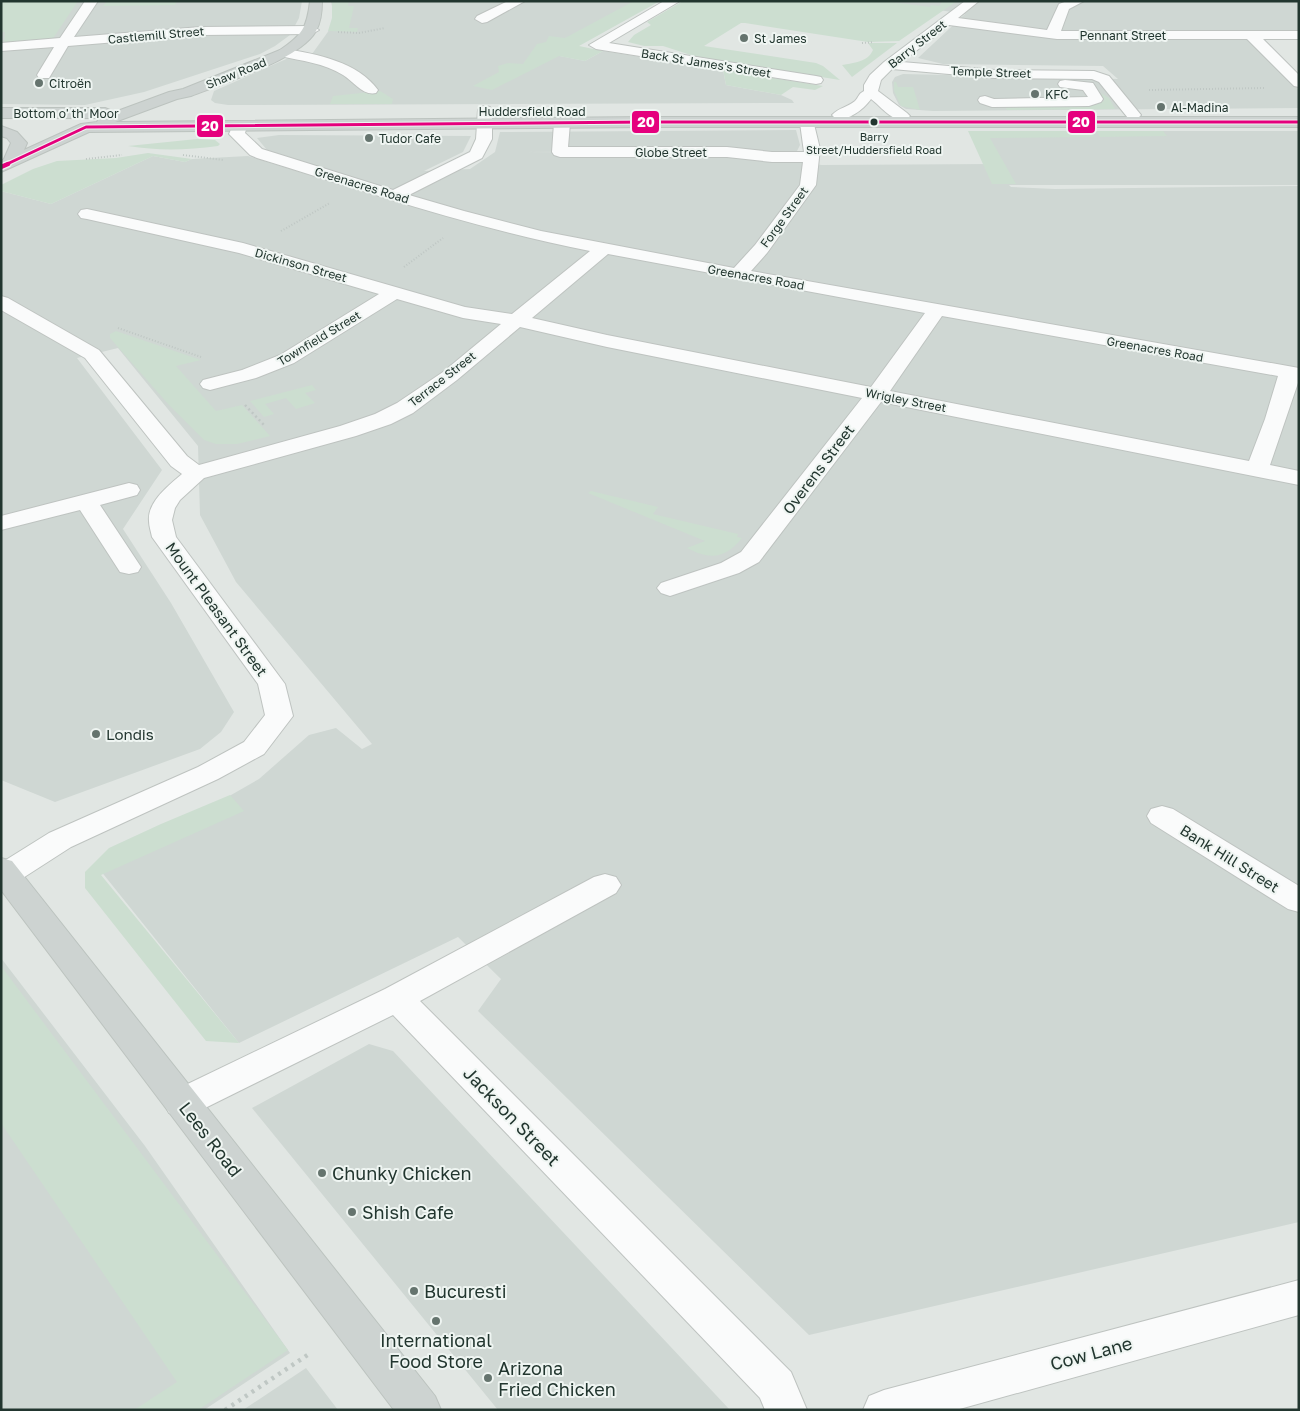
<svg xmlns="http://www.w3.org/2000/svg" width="1300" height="1411" viewBox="0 0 1300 1411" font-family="'Golos Text',sans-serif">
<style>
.built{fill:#cfd7d3}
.green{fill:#ccded0}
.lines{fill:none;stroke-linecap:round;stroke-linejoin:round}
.minor-casing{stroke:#bec3c0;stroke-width:2}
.major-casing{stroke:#bcc3bf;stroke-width:2}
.path-far2{stroke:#bfc7c4;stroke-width:2;stroke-dasharray:1 2;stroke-linecap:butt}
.path-far1{stroke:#bfc7c4;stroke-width:2.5;stroke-dasharray:2 3;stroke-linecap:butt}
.path{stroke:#bfc7c4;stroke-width:4.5;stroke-dasharray:3 5;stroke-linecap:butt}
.minor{fill:#fafbfb;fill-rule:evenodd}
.major{fill:#cdd3d1;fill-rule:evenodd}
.bus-1-far1-casing{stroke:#eff5f2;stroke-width:5}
.bus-1-casing{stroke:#eff5f2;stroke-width:7}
.bus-1-far1{stroke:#e5007d;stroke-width:3}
.bus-1{stroke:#e5007d;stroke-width:4.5}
.poi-dot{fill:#65746e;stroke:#eff5f2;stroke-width:2}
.bus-dot{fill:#22362f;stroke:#eff5f2;stroke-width:2}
.labels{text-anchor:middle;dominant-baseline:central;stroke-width:4;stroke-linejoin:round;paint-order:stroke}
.far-bus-label{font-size:11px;fill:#22362f;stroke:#eff5f2}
.far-street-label{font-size:12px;fill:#22362f;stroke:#eff5f2}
.far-poi-label{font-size:12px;fill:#22362f;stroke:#eff5f2;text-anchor:start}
.street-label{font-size:15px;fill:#22362f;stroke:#eff5f2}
.poi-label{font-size:15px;fill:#22362f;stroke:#eff5f2;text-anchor:start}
.near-street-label{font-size:18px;fill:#22362f;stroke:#eff5f2}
.near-poi-label{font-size:18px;fill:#22362f;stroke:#eff5f2;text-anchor:start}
.line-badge{stroke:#eff5f2;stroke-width:2}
.badge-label{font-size:14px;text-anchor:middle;font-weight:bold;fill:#fff}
</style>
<rect width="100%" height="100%" fill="#e1e6e3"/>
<path class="built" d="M1,1H302L299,18L290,35L275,46L260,54L144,92L85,105L1,104Z
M331,1H657L560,56L585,61L603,51L723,70L726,85L781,95L792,100L794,103L228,105L215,103L211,100L214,91L293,56L312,54L335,22Z
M879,1H1299V38H1248L1275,63L1299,90V108L933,111L906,109L899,105L893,93L892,82L895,77L903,74L1118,79L1103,66L943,64L918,58L965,14Z
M796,130L800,145L797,151L524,152L723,153L822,165L992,164L982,131H1299V185H1009L1011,187L1055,189L1299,186V1222L809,1335L478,1011L501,979L458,937L239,1043L100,870L259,779L309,735L336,728L362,749L372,744L236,582L200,515L198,446L118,348L77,358L162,470L123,529L171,603L234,712L221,732L200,749L55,802L1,780V191L51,204L153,156L185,162L192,159L248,156L316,177L345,175L267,150L257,138L279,135L471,136L463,152L424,171L470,169L495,152L500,132Z
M1,958L145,1146L290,1353L204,1410H1Z
M369,1044L393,1051L730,1410H498L252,1108Z
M306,1368L338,1410H243Z"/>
<path class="green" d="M1,1H78L52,40L4,43L5,32H1Z
M107,1H177L175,5L103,6Z
M332,1H349L348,6H354L349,28H358L357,32L328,31L332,18Z
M634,1H660L579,46L603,51L585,61L559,56L492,90L473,86L499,72L498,66L508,63L523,64L537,44L546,42L549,36L565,38Z
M683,1H884L930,7L931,5L939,6L942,2L957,1L899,41L868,42L745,23H741L704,46L816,63L823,66L840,80L697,57L663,46H644L628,42L634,35L651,25L647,22Z
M868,43H897L852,77L842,65C853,63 868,62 873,50Z
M723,70L823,86L815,90L793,87L781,95L726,85Z
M894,82H896L898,87H913L920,110L901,106L894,91Z
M380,91L393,99L392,104H330L333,96Z
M1101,93L1109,98L1115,109L1007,110L1004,104L1095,105L1104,101Z
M968,131H1090L1094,137L990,138L1016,184H992Z
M1096,131H1163L1167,136L1100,137Z
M197,139L215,140L220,144L218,146C187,150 159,151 128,146Z
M148,153L192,159L185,162L153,156L51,204L1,191V185L33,169L57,161L116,158Z
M116,331L201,360L176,366L216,411L242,405L270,436L237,444H216L204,440L169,405L110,338V334Z
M312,385L316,390L305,393L315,403L296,409L286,398L265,404L274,414L264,417L250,401Z
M591,491L658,507L653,514L738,534L737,537L742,538C725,559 710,560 687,548L705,541L588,493Z
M230,795L244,811L101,875L239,1043L206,1041L85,888V872L109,848L161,824Z
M1,966L288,1350L198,1410H134L177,1382L1,1123Z"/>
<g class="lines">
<g class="minor-casing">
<path id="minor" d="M85,1H98L74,37L201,27L312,26L319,30L312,34L201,35L68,46L49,78H39L37,75L54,47L1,51V43L60,38Z
M508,1H525L487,22L482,23L475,19L477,16Z
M664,1H680L609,43L816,76L821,77L823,80L821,83L816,84L596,49L589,45Z
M965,1H979L958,18L1047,30L1059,4L1067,1H1084L1069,9L1061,31H1299V39H1263L1299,75V87L1294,86L1247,39H1057L949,25L902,62L995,70L1094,71L1109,76L1141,115L1138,118H1128L1099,82L1092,79L995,78L892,69L881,80L878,91L907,113L910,116L907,119C892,123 882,107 871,99C864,109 848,122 835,118L832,115C838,108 848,107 855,101C859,97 858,94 864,91V85L870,75L884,62Z
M285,49C317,54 358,62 378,90L376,93C363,96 354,82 343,75C324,63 302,61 280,56L278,53L280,50Z
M1065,80L1093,83L1103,99L1101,102L1089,106L992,107L980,103L978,100L980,97L985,96L994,99L1088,97L1083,90L1060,87L1058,84L1060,81Z
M485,106L490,107L492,110V139L482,158L409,195L464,211L541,231L734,268L755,245L800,185L803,162H772L727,157H560L554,155L552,152L554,123L557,120H567L570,123L568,147H727L772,152H804L800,123L803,120H813L820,149L816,185L767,253L751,271L1299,368V380L1270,465L1299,471V485L881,402L759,562L739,573L670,596L661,593L657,588L661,583L721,563L741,552L862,398L607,347L520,327L457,380L413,413L391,424L356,436L204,478L180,500L175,508L172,520L176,537L285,684L293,716L264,754L218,779L71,847L12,885L1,889V863L49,833L198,767L244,742L265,715L258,684L152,537C151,532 149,526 149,521C147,502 169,485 182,474L171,466L85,358L1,310V296L8,298L99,350L187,456L199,465L340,426L375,414L397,403L443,372L501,324L463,318L397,299L294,363L256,378L210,390L203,388L200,384L203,380L242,370L280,355L379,294L239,253L87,219L81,218L78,214L81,210L87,209L243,243L465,307L512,314L590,251C477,229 367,192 257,158L250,155L229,134L234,123H244L247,126L245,133L262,149L393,190L470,152L476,139L478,110L480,107ZM608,254L925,313L871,387L607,335L532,318ZM942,316L1278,376L1265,419L1249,461L890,391Z
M129,483L137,485L140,490L137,495L100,505L141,567L138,572L129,574L120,572L80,510L1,530V516Z
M1162,806L1173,809L1299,886V912L1288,909L1151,823L1147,816L1151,809Z
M605,874L616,877L621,885L616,893L420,1001L791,1372L807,1410H765L760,1398L393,1015L195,1113L182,1117L169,1113L164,1103L169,1093L385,989L594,877Z
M1299,1280V1315L956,1410H863L869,1396L884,1390Z"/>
</g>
<g class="major-casing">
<path id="major" d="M310,1H322C322,11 321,22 316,31C301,59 222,84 191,96L177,99L115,122L647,117H1299V127H647L89,132L1,172V161L4,159L11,143L7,138L1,136V126L17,132L27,143L24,150L81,124L97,122L99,118H1V108H105L110,110L112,113L169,92L183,89L280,50C302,35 307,28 310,1Z
M1,858L12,861L435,1396L441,1410H394L1,890Z"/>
</g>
<path class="path-far2" d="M338,32L359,33L385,28
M862,43L874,42
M1149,90L1265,88
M183,155L223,160
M86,159L122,155
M281,231L330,203
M404,267L443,238
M118,328L201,357"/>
<path class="path-far1" d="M245,405L264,425"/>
<path class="path" d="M225,1410L309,1354"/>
<use href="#minor" class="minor"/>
<use href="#major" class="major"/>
<g class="bus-1-far1-casing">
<path id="bus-1-far1" d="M5,165L86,127L647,122H1299"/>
</g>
<g class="bus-1-casing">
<path id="bus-1" d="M1,167L8,164"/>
</g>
<use href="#bus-1-far1" class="bus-1-far1"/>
<use href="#bus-1" class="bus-1"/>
</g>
<g class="poi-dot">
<circle cx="744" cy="38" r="5"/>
<circle cx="39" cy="83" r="5"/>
<circle cx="1035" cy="94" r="5"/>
<circle cx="1161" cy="107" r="5"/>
<circle cx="369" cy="138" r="5"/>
<circle cx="96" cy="734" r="5"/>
<circle cx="322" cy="1173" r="5"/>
<circle cx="352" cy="1212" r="5"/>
<circle cx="414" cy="1291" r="5"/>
<circle cx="436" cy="1321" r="5"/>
<circle cx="488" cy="1378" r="5"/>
</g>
<circle class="bus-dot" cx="874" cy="122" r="4.5"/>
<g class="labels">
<g class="far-bus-label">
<text x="874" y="136">Barry<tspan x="874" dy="13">Street/Huddersfield Road</tspan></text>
</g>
<g class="far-street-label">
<text transform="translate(156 35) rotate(-5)">Castlemill Street</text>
<text x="1123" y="35">Pennant Street</text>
<text transform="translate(917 44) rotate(-38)">Barry Street</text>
<text transform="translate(706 63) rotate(9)">Back St James's Street</text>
<text transform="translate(991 72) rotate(2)">Temple Street</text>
<text transform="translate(236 73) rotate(-22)">Shaw Road</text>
<text x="532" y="111">Huddersfield Road</text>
<text x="66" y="113">Bottom o' th' Moor</text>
<text x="671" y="152">Globe Street</text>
<text transform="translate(362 185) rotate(17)">Greenacres Road</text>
<text transform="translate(784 217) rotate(-54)">Forge Street</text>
<text transform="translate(301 265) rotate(16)">Dickinson Street</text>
<text transform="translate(756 277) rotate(10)">Greenacres Road</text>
<text transform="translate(319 338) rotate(-31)">Townfield Street</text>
<text transform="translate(1155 349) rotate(10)">Greenacres Road</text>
<text transform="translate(442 379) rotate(-38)">Terrace Street</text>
<text transform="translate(906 400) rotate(11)">Wrigley Street</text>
</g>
<g class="far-poi-label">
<text x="754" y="38">St James</text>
<text x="49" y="83">Citroën</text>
<text x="1045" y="94">KFC</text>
<text x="1171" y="107">Al-Madina</text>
<text x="379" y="138">Tudor Cafe</text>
</g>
<g class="street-label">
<text transform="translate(818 469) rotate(-53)">Overens Street</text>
<text transform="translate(217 609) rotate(54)">Mount Pleasant Street</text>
<text transform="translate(1230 858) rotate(32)">Bank Hill Street</text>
</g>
<g class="poi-label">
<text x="106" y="734">Londis</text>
</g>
<g class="near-street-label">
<text transform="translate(512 1116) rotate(46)">Jackson Street</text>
<text transform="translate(211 1139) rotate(52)">Lees Road</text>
<text transform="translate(1091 1353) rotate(-15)">Cow Lane</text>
</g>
<g class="near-poi-label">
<text x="332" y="1173">Chunky Chicken</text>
<text x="362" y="1212">Shish Cafe</text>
<text x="424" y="1291">Bucuresti</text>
<text x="436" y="1340" text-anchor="middle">International<tspan x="436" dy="21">Food Store</tspan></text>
<text x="498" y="1368">Arizona<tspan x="498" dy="21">Fried Chicken</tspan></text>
</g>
</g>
<g class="line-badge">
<rect x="1067" y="110" width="29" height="24" rx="5" fill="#e5007d"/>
<rect x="631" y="110" width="29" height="24" rx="5" fill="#e5007d"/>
<rect x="196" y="114" width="28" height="24" rx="5" fill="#e5007d"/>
</g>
<g class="badge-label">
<text x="1081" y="127">20</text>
<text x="646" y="127">20</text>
<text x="210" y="131">20</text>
</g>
<rect width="1300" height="1411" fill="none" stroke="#22362f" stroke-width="5"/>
</svg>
